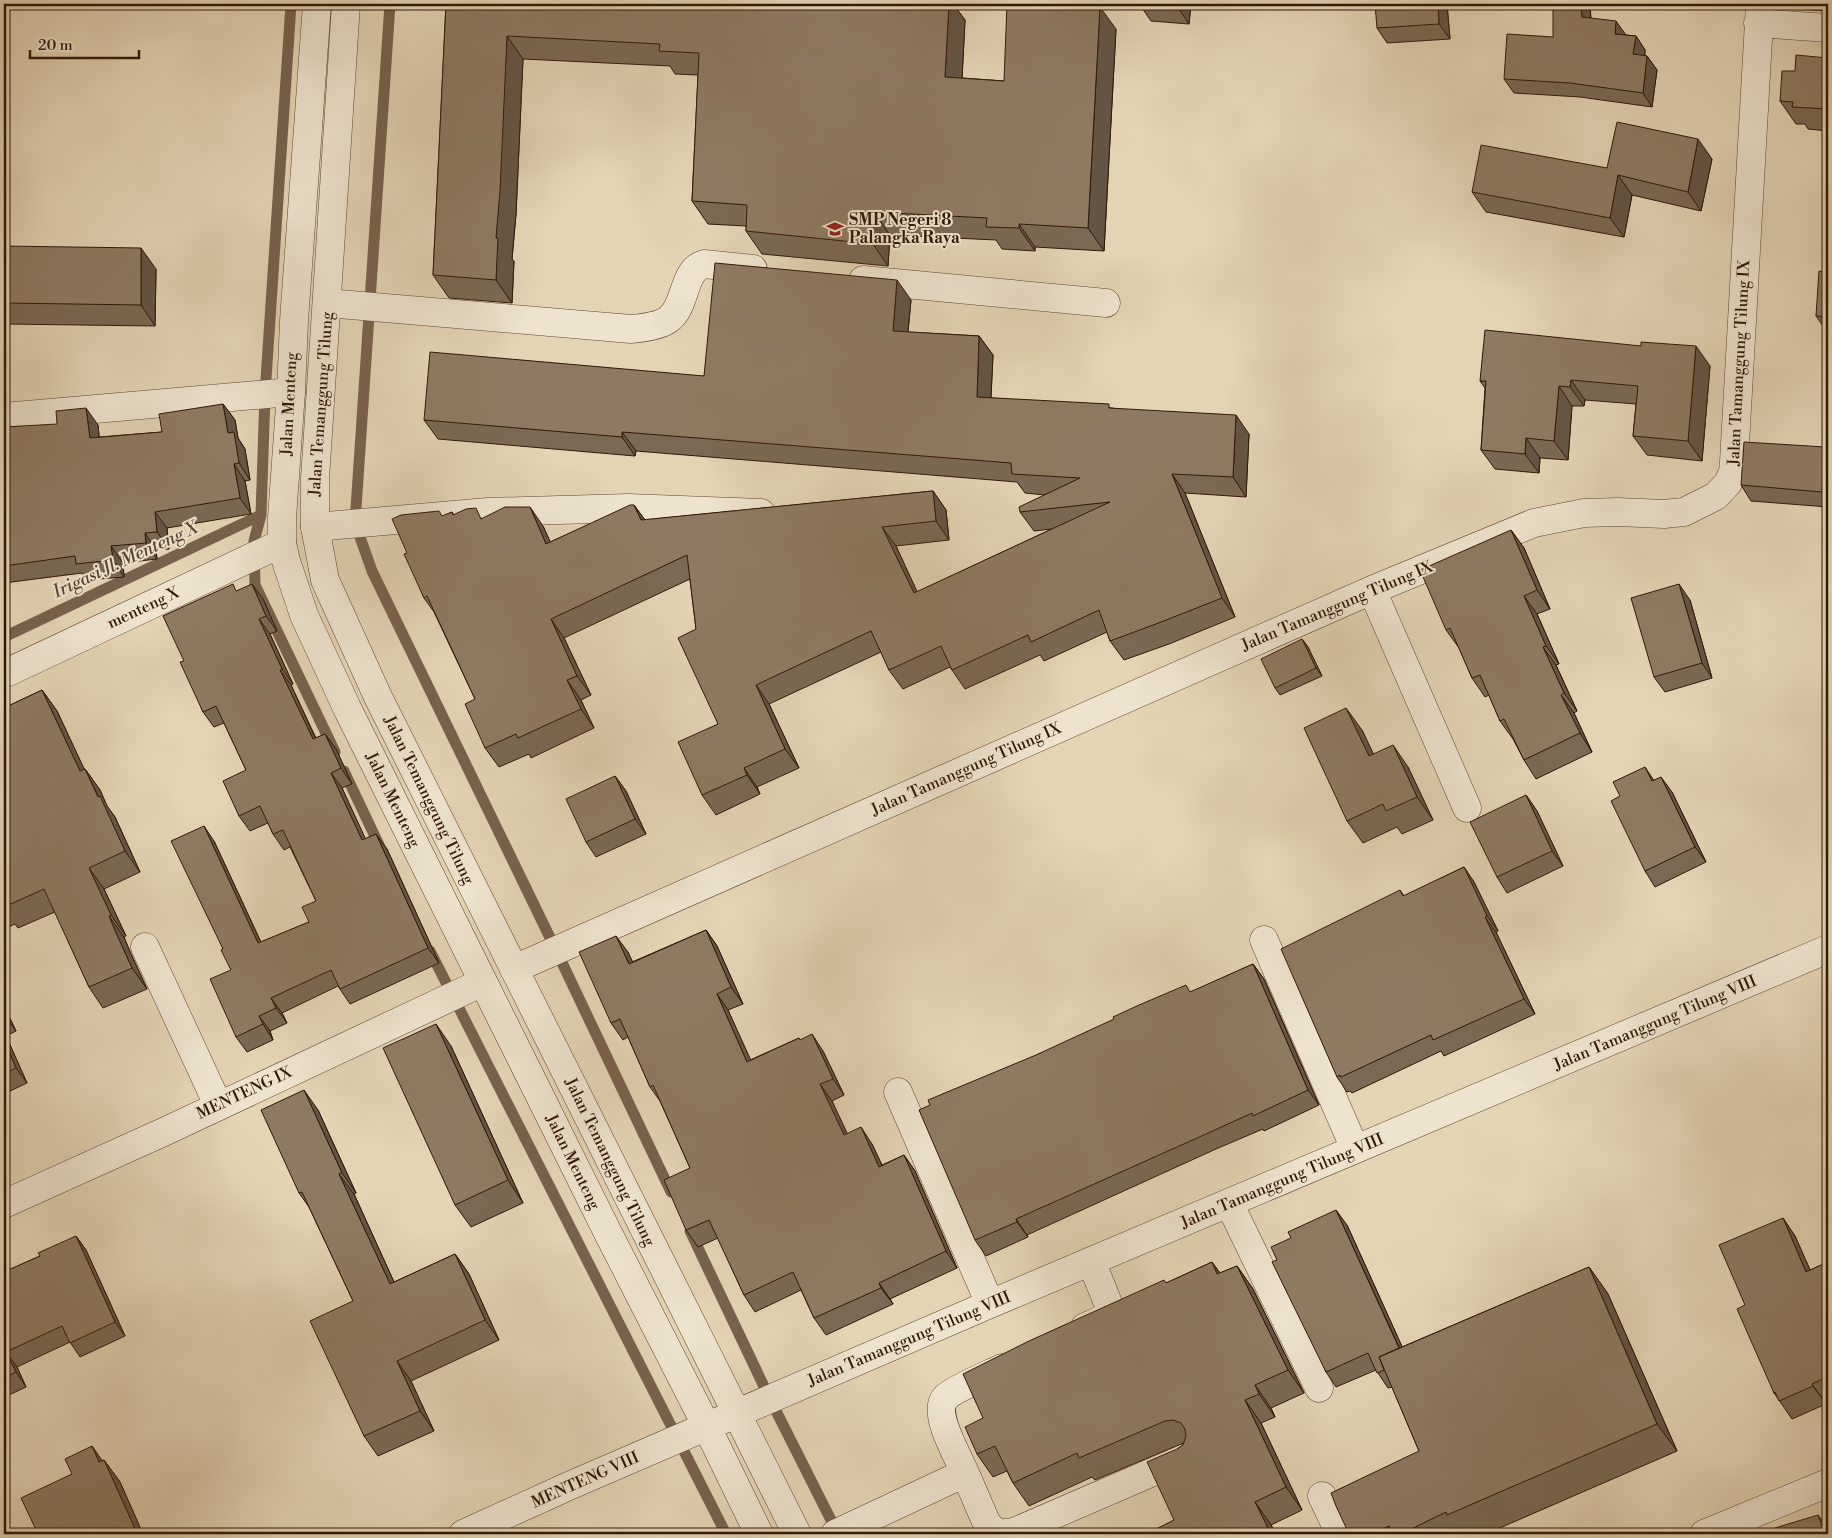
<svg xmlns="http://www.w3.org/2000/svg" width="1832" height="1538" viewBox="0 0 1832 1538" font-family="'Libre Bodoni',serif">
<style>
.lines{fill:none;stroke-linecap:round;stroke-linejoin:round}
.stream{stroke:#78624d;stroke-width:11}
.minor-casing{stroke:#5e4734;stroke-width:29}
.tertiary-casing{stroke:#5e4734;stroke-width:29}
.minor{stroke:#ede3ce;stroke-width:28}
.tertiary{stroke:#ede3ce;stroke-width:28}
.wall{fill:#7a6954;stroke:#321809}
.shaded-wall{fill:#635545;stroke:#321809}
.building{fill:#8e7a62;stroke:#321809}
.labels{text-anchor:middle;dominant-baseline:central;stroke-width:4;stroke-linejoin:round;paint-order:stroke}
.poi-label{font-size:16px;font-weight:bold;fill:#321809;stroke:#ede3ce;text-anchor:start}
.street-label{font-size:16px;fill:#321809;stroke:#ede3ce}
.water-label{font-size:18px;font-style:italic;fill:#5b4331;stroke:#ede3ce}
</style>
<rect width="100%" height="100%" fill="#e3d4b4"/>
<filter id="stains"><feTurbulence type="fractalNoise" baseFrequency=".004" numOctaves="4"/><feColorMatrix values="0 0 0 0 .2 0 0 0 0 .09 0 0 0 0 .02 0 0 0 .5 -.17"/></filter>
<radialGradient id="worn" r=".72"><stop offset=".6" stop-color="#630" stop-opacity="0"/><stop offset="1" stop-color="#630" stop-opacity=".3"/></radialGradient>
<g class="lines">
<path class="stream" d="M291,4L265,394L261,515L254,541L255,585L335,752
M390,4L355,523L372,571L556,950L671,1192
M4,637L261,515
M344,771L380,847
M430,951L726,1534
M690,1231L770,1399L838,1534"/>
<g class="minor-casing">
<path id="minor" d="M1758,23L1828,28
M863,280L1106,303
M327,303L631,329C643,328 660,326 669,319C687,305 682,271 704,264L753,269
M4,417L291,392
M315,527L488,512L628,508L761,513
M1372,590L1467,808
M4,674L282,543
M1264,940L1355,1149
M145,947L218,1105
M514,969L1372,590L1534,523L1584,513L1618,512L1664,514L1684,512L1716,496L1728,483L1733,472L1734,462L1760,4
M898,1092L990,1304
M1229,1203L1319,1388
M4,1204L168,1130L483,982
M1085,1327C1094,1323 1108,1319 1110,1308L1091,1261
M965,1473L987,1524L998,1534L1014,1532L1185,1458
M1322,1496L1340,1534
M463,1534L571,1485L990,1304L1828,949
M835,1534L965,1473C958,1456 931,1412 946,1397C954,1389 990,1374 1002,1368
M1704,1534L1828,1483"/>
</g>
<g class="tertiary-casing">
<path id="tertiary" d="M317,4L294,321L291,392L282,518V543L286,561L304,615L347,708L607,1231L707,1427L759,1534
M346,4L315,479V527L325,580L378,697L797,1534"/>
</g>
<use href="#minor" class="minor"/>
<use href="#tertiary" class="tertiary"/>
</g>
<path class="wall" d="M4,4H8V246L156,269L155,326L4,324Z
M446,4H953L965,20L962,78L1004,81L1116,29L1104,251L1035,247V251L1002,249L996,240L890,235L888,266L762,254L746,231V226L708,224L692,201L698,75L675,74L670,66L523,59L516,214L512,259L514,261L512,303L449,298L433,275Z
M1191,4L1189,24L1151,21L1140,5Z
M1447,4L1450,39L1387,43L1377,28Z
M1590,4L1591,18L1626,35L1636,36L1645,50V56H1647L1657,70L1652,107L1580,97L1514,93L1504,79L1553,37Z
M1790,4H1828V11L1794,9Z
M1828,58V131L1808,129L1805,124H1796L1780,101L1795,71Z
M1712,159L1701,211L1632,195L1624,237L1486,212L1472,192L1607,168Z
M1828,272V329H1825L1816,316Z
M911,300L908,332L979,336L993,355L991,398L1112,408L1249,434L1246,497L1185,493L1235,617L1169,644L1124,660L1110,641L1107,632L1044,661L1040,655L965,689L950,667L903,689L889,670L881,652L769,704L799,768L757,787L760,794L716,815L702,795L718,724L696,629L690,579L564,638L591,695L581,700L594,728L531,758L529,754L499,767L485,748L475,699L434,612L424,598L407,553L443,516L452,512L454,515L543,526L550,542L634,505L645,520L933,491L946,510L949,540L896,546L917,592L1052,529L1034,531L1020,512L1045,495L1025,493L1017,482L636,451L635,456L438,439L424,420L704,376Z
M1710,366L1702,461L1647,455L1633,436L1636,404L1585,400L1584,406H1572L1568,460L1540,458L1539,473L1495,469L1481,450L1485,388L1480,381Z
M223,404L235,420L238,438L245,449L250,480L245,481L251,514L167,528L169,549L156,550L157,559L123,563L124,577L87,580L82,573L4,583V427L98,425L99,437L162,432Z
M1828,451V507L1751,501L1741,485Z
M1511,530L1524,548L1550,609L1537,614L1559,664L1556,665L1577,711L1574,713L1592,752L1536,779L1524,760L1513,739L1500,721L1489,695L1485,697L1472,678L1459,648L1446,630Z
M237,591L263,599L277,631L270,634L293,684L291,685L316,738L325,734L336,749L352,784L342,788L365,839L376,834L387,849L439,963L350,1004L338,986L282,1013L287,1023L270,1031L273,1040L247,1052L236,1037L231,970L223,949L214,841L261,942L309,922L316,901L290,847L284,850L273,834L268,823L250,831L239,816L246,770L224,723L214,727L203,712L184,661Z
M1690,600L1712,678L1665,692L1654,677Z
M1302,639L1308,647L1322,676L1280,695L1275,688Z
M42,690L57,711L84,769H85L100,790L107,806L115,817L140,872L104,889L126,936L124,937L131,954L147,989L103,1008L89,987L55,912L18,928L15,924L4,929V708Z
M1362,730L1373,754L1408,767L1433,820L1402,834L1397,827L1363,843L1347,821Z
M615,776L626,791L646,834L596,857L586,842Z
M1654,780L1672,792L1706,862L1655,887L1645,871Z
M1526,795L1537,811L1563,866L1507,893L1497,877Z
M1464,867L1474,882L1498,931L1496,932L1535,1014L1444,1056L1441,1051L1352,1093L1350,1091L1347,1092L1337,1077L1400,890L1404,896Z
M706,930L717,946L743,1004L728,1010L750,1060L799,1038L800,1040L823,1051L844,1095L832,1101L847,1134L872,1144L882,1165L904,1155L915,1171L957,1268L890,1299L893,1304L826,1335L814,1318L801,1290L755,1312L744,1295L718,1238L698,1247L686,1230L690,1168L660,1101L650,1087L628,1037L623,1040L611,1023L628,952L632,962Z
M1253,964L1264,979L1319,1105L1264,1131L1263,1129L1216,1149L1027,1235L1028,1237L986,1256L975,1240L1191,992Z
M4,1006L16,1031L6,1036L27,1083L4,1094Z
M451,1046L523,1203L471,1227L455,1205Z
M318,1110L356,1193L354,1194L394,1282L455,1254L469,1274L499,1340L411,1381L434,1431L378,1456L364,1436L353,1301L309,1207L299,1193Z
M1783,1218L1795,1236L1810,1270L1828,1262V1400L1825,1402L1826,1404L1792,1419L1774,1393L1745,1305Z
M1347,1225L1402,1347L1589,1267L1608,1294L1677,1451L1486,1534H1349L1419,1451L1392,1387L1388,1388L1376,1370L1336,1387L1326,1372L1277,1260Z
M76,1236L86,1250L125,1336L80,1357L70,1342L17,1367L26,1387L9,1395L10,1396L4,1399V1272L40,1256Z
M1212,1262L1220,1273L1237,1266L1253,1289L1304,1393L1271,1408L1275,1417L1261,1423L1302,1510L1271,1525L1276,1534H1149L1174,1520L1177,1449L1183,1445L1184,1443L1181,1444L1095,1480L1092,1477L1029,1506L1013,1483L1007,1471L993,1477L977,1454L1166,1283Z
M92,1446L102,1461L104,1460L120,1482L143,1534H38L72,1474Z"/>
<path class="shaded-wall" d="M4,4H8V267L4,262Z
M949,4H953L965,20L961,100L945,77Z
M1179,4H1191L1189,24L1179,9Z
M1438,4H1447L1450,39L1439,24Z
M1581,4H1590L1591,31L1582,17Z
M1100,7L1116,29L1104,251L1088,228Z
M1616,21L1626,35L1615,34Z
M507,36L523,59L516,214L512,259L514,261L512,303L496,280V238Z
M1636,36L1645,50L1643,68L1633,54Z
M1647,56L1657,70L1652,107L1643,93Z
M1698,139L1712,159L1701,211L1688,192Z
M1618,175L1632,195L1624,237L1610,218Z
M874,212L890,235L888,266L873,244Z
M1019,224L1035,247V251L1019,228Z
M141,248L156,269L155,326L141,305Z
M897,280L911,300L906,351L893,331Z
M979,336L993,355L990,416L977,397Z
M1696,346L1710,366L1702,461L1688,441Z
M1571,380L1585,400L1584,406L1570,387Z
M1559,386L1572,406L1568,460L1554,441Z
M223,404L235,420L238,438L245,449L250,480L239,463L228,433Z
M86,408L98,425L101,454L90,438Z
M1236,415L1249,434L1246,497L1233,477Z
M622,432L636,451L635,456L622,437Z
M1526,438L1540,458L1539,473L1525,454Z
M1825,447L1828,451V501L1822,492Z
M234,464L245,481L251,514L240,498Z
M1172,474L1185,493L1235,617L1222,598Z
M933,491L946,510L949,540L936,521Z
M634,505L648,524L641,520Z
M530,507L543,526L560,563L546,544Z
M155,512L167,528L169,549L157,532Z
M882,527L896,546L927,613L914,593Z
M1511,530L1524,548L1550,609L1537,590Z
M145,533L156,550L157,559L146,543Z
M111,546L123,563L124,577L113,560Z
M252,584L263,599L277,631L266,616Z
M1679,584L1690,600L1712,678L1702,663Z
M1524,596L1537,614L1559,664L1546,646Z
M259,619L270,634L293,684L282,669Z
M551,619L564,638L591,695L577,676Z
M1302,639L1308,647L1322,676L1316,668Z
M1543,647L1556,665L1577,711L1564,693Z
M280,670L291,685L323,755L313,739Z
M567,680L581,700L594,728L581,709Z
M756,685L769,704L799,768L785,749Z
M42,690L57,711L95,792L80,771Z
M1561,695L1574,713L1592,752L1580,733Z
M1346,708L1362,730L1385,778L1369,756Z
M325,734L336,749L352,784L341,768Z
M1393,745L1408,767L1433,820L1417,797Z
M1645,767L1655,782L1652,781Z
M744,768L757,787L760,794L747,775Z
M85,769L100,790L107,806L115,817L140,872L125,851Z
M331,773L342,788L373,855L362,840Z
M615,776L626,791L646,834L635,819Z
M1661,777L1672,792L1706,862L1695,847Z
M1526,795L1537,811L1563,866L1552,851Z
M204,826L214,841L268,958L258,943Z
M376,834L387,849L439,963L428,948Z
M1464,867L1474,882L1498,931L1487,916Z
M89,868L104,889L126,936L111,915Z
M109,916L124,937L131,954L147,989L132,968L116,933Z
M1485,917L1496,932L1535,1014L1524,999Z
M706,930L717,946L743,1004L731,987Z
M616,936L628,952L641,980L629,964Z
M1253,964L1264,979L1319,1105L1308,1090Z
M717,994L728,1010L759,1078L747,1062Z
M271,998L282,1013L287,1023L276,1008Z
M4,1006L16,1031L5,1016L4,1014Z
M259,1016L270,1031L273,1040L263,1024Z
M436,1024L451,1046L523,1203L508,1180Z
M4,1033L6,1036L27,1083L16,1068L4,1040Z
M812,1034L823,1051L844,1095L833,1079Z
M820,1084L832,1101L856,1152L844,1135Z
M304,1090L318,1110L356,1193L342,1173Z
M861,1127L872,1144L890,1183L879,1167Z
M904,1155L915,1171L957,1268L946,1251Z
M339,1174L354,1194L404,1304L390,1284Z
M1336,1210L1347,1225L1415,1375L1405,1360Z
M1783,1218L1795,1236L1819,1290L1806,1272Z
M1016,1219L1027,1235L1028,1237L1017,1222Z
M76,1236L86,1250L125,1336L115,1322Z
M455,1254L469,1274L499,1340L485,1320Z
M1212,1262L1228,1285L1217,1274Z
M1237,1266L1253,1289L1304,1393L1288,1370Z
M1589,1267L1608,1294L1677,1451L1657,1424Z
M879,1283L890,1299L893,1304L881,1288Z
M6,1352L17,1367L26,1387L16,1372Z
M397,1361L411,1381L434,1431L420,1411Z
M1812,1384L1825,1402L1826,1404L1813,1386Z
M1255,1385L1271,1408L1275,1417L1259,1394Z
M1245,1400L1261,1423L1302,1510L1286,1487Z
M92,1446L108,1469L99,1462Z
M104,1460L120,1482L143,1534H138L136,1531Z
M1255,1502L1271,1525L1276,1534H1271Z
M1818,1515L1828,1529V1534H1825Z"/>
<path class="building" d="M446,4H949L945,77L1004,81L1007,4H1042L1100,7L1088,228L1019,224V228L986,227L987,218L874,212L873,244L746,231L747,205L692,201L699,53L659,51L660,44L507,36L500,191L496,238H498L496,280L433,275Z
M1140,4H1179V9L1140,5Z
M1375,4H1438L1439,24L1377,28Z
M1553,4H1581L1582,17L1616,21L1615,34L1636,36L1633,54L1647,56L1643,93L1570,83L1504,79L1507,34L1553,37Z
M1796,55L1828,58V109L1792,107L1793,102L1780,101L1782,71H1795Z
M1617,122L1698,139L1688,192L1618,175L1610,218L1472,192L1481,145L1607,168Z
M4,246L141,248V305L4,303Z
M715,263L897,280L893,331L979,336L977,397L1109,404V408L1236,415L1233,477L1172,474L1222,598L1156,624L1110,641L1099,610L1031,642L1028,635L952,670L941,646L889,670L871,631L756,685L785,749L744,768L747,775L702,795L678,742L718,724L678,638L696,629L687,555L551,619L577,676L567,680L581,709L518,738L516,734L485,748L465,704L475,699L427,596L424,598L404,554L407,553L392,519L401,515L439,511L442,516L452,512L453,515L466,509L476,508L481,519L505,507H530L546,544L630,505H634L641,520L933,491L936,521L882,527L914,593L1110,502L1020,512L1019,507L1080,478L1012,474L1011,463L622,432V437L424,420L430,352L704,376Z
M1819,271L1828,272V317L1816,316Z
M1485,330L1641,346V342L1696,346L1688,441L1633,436L1638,386L1571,380L1570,387L1559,386L1554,441L1526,438L1525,454L1481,450L1486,381H1480Z
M223,404L228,433L234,432L239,463L234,464L240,498L155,512L157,532L145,533L146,543L111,546L113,560L76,564L75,556L4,566V427L57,424L56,411L86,408L90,438L162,432L159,414Z
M1744,442L1825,447L1822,492L1741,485Z
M1511,530L1537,590L1524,596L1546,646L1543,647L1564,693L1561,695L1580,733L1524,760L1504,719L1500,721L1480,675L1472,678L1450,628L1446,630L1420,570Z
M233,584L236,591L252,584L266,616L259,619L282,669L280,670L313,739L325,734L341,768L331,773L362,840L376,834L428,948L340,989L331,970L271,998L276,1008L259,1016L263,1024L236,1037L210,979L231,970L221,950L223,949L171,841L204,826L258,943L309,922L302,907L316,901L283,830L273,834L260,806L239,816L223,781L246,770L216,706L203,712L180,662L184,661L163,616Z
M1679,584L1702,663L1654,677L1631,598Z
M1302,639L1316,668L1275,688L1261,659Z
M42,690L80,771L85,769L98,797L100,796L125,851L89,868L111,915L109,916L116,933L132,968L89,987L44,889L4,907V708Z
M1346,708L1369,756L1393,745L1417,797L1386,811L1383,804L1347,821L1304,728Z
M1645,767L1652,781L1661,777L1695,847L1645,871L1611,801L1620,796L1613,782Z
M615,776L635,819L586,842L566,799Z
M1526,795L1552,851L1497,877L1470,822Z
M1464,867L1487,916L1485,917L1524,999L1433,1040L1431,1035L1341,1077L1340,1075L1337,1077L1281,949L1400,890L1403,896Z
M706,930L731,987L717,994L747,1062L799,1038L800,1040L812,1034L833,1079L820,1084L844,1135L861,1127L879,1167L904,1155L946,1251L879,1283L881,1288L814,1318L793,1272L744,1295L709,1220L686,1230L664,1180L690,1168L653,1085L650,1087L620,1019L611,1023L579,952L616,936L629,964Z
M1253,964L1308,1090L1253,1116L1252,1113L1206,1134L1016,1219L1017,1222L975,1240L919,1110L930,1105L928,1100L1036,1055L1114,1019L1113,1017L1139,1005L1186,985L1190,992Z
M436,1024L508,1180L455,1205L383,1048Z
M4,1040L16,1068L4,1074Z
M304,1090L342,1173L339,1174L390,1284L455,1254L485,1320L397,1361L420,1411L364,1436L310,1321L353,1301L302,1192L299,1193L261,1110Z
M1336,1210L1399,1348L1379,1357L1384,1370L1377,1373L1368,1353L1326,1372L1272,1262L1277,1260L1271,1247L1291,1238L1288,1232Z
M1783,1218L1806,1272L1828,1262V1376L1812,1384L1813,1386L1779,1401L1775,1392L1774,1393L1737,1309L1745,1305L1719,1245Z
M76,1236L115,1322L70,1343L62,1326L6,1352L16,1372L4,1378V1272L40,1256L38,1253Z
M1212,1262L1217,1274L1237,1266L1288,1370L1255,1385L1259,1394L1245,1400L1286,1487L1255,1502L1270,1532L1265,1534H1149L1148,1533L1174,1520L1147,1462L1177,1449L1183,1445L1186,1436L1185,1429L1181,1423L1173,1420L1165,1421L1079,1458L1077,1453L1013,1483L995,1446L977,1454L965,1427L983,1418L963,1374L1029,1341L1164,1280L1166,1283Z
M1589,1267L1657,1424L1447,1515L1446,1512L1401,1534H1392L1389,1526L1372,1534H1349L1336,1506L1331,1493L1419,1451L1379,1357Z
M92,1446L99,1462L104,1460L136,1531L129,1534H38L21,1498L72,1474L65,1459Z
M1818,1515L1825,1534H1777L1775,1528Z"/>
<defs>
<g id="school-bare" transform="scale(1.35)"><path d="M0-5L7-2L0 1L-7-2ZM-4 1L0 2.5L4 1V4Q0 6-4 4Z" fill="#8f2418" stroke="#ede3ce" stroke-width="2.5" paint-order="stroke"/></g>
</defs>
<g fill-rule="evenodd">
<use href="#school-bare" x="835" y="229"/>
</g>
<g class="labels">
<g class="poi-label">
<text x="849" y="220">SMP Negeri 8<tspan x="849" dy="18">Palangka Raya</tspan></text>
</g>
<g class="street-label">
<text transform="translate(1739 363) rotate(-87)">Jalan Tamanggung Tilung IX</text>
<text transform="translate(289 404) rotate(-87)">Jalan Menteng</text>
<text transform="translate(321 404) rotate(-86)">Jalan Temanggung Tilung</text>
<text transform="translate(1337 606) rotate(-23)">Jalan Tamanggung Tilung IX</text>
<text transform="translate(143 608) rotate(-25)">menteng X</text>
<text transform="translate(966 769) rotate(-24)">Jalan Tamanggung Tilung IX</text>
<text transform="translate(393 800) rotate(64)">Jalan Menteng</text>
<text transform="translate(429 800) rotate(64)">Jalan Temanggung Tilung</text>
<text transform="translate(1655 1023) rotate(-23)">Jalan Tamanggung Tilung VIII</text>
<text transform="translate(244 1093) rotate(-25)">MENTENG IX</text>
<text transform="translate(573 1162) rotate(64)">Jalan Menteng</text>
<text transform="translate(610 1162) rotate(64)">Jalan Temanggung Tilung</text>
<text transform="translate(1282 1181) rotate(-23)">Jalan Tamanggung Tilung VIII</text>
<text transform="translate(909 1339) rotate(-23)">Jalan Tamanggung Tilung VIII</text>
<text transform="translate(585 1480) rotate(-24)">MENTENG VIII</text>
</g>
<g class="water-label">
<text transform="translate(125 560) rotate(-25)">Irigasi Jl. Menteng X</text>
</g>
</g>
<rect width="1832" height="1538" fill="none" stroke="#e3d4b4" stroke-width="20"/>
<rect x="5" y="5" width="1822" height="1528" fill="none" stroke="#321809" stroke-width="2.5"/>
<rect x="10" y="10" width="1812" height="1518" fill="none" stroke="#321809"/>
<path d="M30 50v8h109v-8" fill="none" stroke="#321809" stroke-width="2.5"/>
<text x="38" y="50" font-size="15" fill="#321809" stroke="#ede3ce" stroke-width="4" paint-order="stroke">20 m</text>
<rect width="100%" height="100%" filter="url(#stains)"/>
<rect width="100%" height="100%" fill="url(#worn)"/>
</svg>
